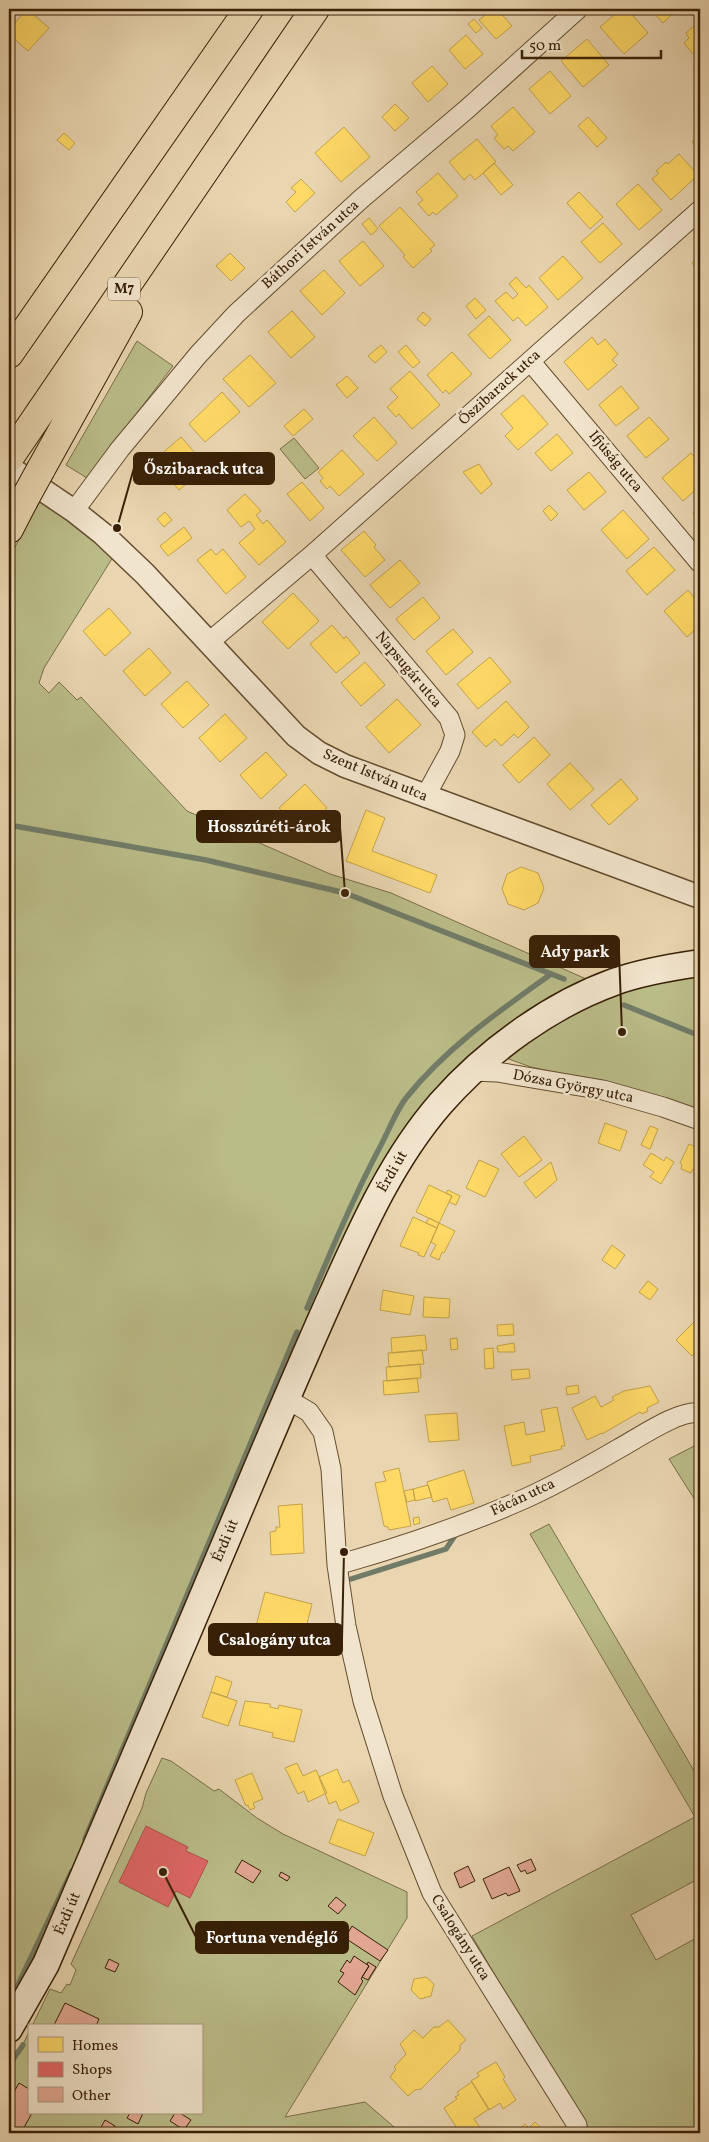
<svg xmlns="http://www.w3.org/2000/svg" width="709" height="2142" viewBox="0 0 709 2142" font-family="Vollkorn,serif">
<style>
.green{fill:#babc88;stroke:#796e47}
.homes{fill:#ffd966;stroke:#c3a249}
.shops{fill:#e06666;stroke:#ae5149}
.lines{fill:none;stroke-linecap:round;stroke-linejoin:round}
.stream{stroke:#717c68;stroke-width:5.5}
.building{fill:#e2a793;stroke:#382006}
.minor-casing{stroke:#644d30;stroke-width:21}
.tertiary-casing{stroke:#644d30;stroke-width:25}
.secondary-casing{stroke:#382006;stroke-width:29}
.motorway-casing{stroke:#382006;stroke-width:30}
.minor{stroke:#f1e4cc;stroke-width:19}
.tertiary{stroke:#f1e4cc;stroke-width:22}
.secondary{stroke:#f1e4cc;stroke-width:26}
.motorway{stroke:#e9d5b0;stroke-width:28}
.motorway-bridge-casing{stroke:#382006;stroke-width:30;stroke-linecap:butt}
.motorway-bridge{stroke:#e9d5b0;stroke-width:28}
.labels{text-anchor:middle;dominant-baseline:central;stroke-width:5;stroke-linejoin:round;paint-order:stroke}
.shield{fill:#f1e4cc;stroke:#705b41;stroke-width:1}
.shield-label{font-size:14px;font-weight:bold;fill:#382006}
.street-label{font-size:15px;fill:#382006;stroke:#f1e4cc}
.leader{fill:none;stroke:#382006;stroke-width:2}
.callout-dot{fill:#382006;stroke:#f1e4cc;stroke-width:2}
.callout{fill:#382006;stroke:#382006;stroke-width:2}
.callout-label{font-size:16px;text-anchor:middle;font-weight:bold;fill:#fff}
</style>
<rect width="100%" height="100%" fill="#e9d5b0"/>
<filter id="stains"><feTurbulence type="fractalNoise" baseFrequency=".004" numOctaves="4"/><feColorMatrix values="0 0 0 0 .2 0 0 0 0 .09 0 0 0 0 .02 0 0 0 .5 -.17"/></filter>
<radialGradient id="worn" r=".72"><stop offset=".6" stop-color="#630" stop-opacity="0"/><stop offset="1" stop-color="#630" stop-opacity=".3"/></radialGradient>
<path class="green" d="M137,341L173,366L87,478L66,465Z
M294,438L319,468L305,479L280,449Z
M40,501L87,534L113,557L44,668L39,683L49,693L59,682L77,700L81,697L187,811L330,874L391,893L593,982L424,1108L79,1870L9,2011V558Z
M700,974V1112L605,1083L531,1067L506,1058C548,1024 599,996 651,983C667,979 684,977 700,974Z
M700,1443V1508L669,1459Z
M549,1524L700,1781V1878L631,1915L656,1960L700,1936V2133H588L472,1936L695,1817L530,1534Z
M162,1758L171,1761L214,1791L219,1789L257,1818L283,1834L407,1892V1918L285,2117L365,2102L401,2133H9V2073L29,2032V2113H201V2026H32L50,1989L61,1993L67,1984L70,1985L76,1970L71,1964L142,1808L146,1793Z"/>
<path class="homes" d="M27,9L49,28L28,51L9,34V30Z
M493,9H497L512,26L496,39L479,20Z
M621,9H627L648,33L624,54L600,27Z
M650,9H678L663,23Z
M474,19L482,28L476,33L468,24Z
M696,24L700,29V48L693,54L684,43L689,38L686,33Z
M466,35L483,54L465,69L449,50Z
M587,39L609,65L583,87L561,61Z
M432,66L448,84L428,102L412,83Z
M550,71L571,96L550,114L529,89Z
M395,104L409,118L395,131L382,117Z
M513,107L535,132L513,151L508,146L504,149L494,138L498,135L491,126Z
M588,117L607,138L597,147L578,126Z
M344,127L370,157L341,182L315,153Z
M64,133L75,143L69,150L57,140Z
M700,135V151L692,142Z
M477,139L496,162L475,180L470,174L464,180L449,162Z
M679,154L698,175L671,200L652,179L659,173L656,171L666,162L668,164Z
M494,163L513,185L501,195L483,173Z
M438,173L458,196L436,215L433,212L429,216L418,204L423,200L416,192Z
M301,179L315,193L295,212L286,202L296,192L291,188Z
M638,184L662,210L639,230L616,204Z
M579,192L603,217L590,229L567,203Z
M400,207L435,245L430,249L432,251L413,268L403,257L405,255L379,226Z
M369,218L378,229L371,235L362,224Z
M603,223L622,244L600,263L581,242Z
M363,241L384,266L360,286L339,261Z
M700,250V273L692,263L697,258L694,255Z
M230,253L245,268L231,281L216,266Z
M563,256L583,278L558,300L539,278Z
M324,270L345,293L322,315L300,291Z
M516,277L526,288L529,285L548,307L526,326L518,317L513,321L495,301L506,292L513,299L518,294L509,284Z
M475,298L486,310L476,319L466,306Z
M292,311L315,337L291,358L268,332Z
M423,312L431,319L425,326L417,319Z
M489,316L511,340L490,359L468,335Z
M592,337L598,345L605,339L618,354L612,360L617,365L588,390L564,362Z
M381,345L387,352L375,363L368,356Z
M406,345L420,362L413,368L398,352Z
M452,352L472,374L449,394L446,390L443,393L427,375Z
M250,355L276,383L249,407L223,379Z
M410,371L440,405L412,429L399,414L396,417L387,407L398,397L390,389Z
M347,376L358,388L347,398L336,385Z
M621,386L639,408L616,426L599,405Z
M222,392L240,412L205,442L189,424Z
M523,395L548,424L518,450L505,436L513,428L501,414Z
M304,409L313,419L293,436L284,426Z
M374,417L397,443L377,461L353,436Z
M649,417L669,439L646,458L627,436Z
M557,434L573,453L551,471L535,453Z
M181,437L202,461L194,468L199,473L179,490L163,472L168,467L158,457Z
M342,450L364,474L339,496L330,486L327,489L320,481L323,478L318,472Z
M691,453L700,464V477L696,481L700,486L683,501L662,478Z
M479,464L492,484L481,494L463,472Z
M589,472L606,492L584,510L567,490Z
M302,482L324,508L310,521L287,494Z
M245,494L261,511L256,515L263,524L267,520L286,542L259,565L239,543L255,529L249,521L241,527L227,510Z
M549,505L558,514L551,521L543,511Z
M700,507V521L693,513Z
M623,510L649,539L627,559L601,530Z
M165,512L172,520L164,527L157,519Z
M184,527L192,538L168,556L160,546Z
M364,531L376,545L374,547L385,560L365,577L341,550Z
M654,547L675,570L647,595L626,571Z
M211,549L216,555L223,549L246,577L226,594L197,560Z
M400,560L420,583L390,608L370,585Z
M688,590L700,605V625L687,637L664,611Z
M293,593L319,621L288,649L262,622Z
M423,597L440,618L414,640L396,619Z
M109,608L131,633L105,656L83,631Z
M332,625L344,639L346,636L360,653L336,673L310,644Z
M453,629L473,652L446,675L426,651Z
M149,648L171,673L145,696L123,671Z
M490,657L511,682L478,709L457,684Z
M365,662L385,685L361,706L341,683Z
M187,681L209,705L183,728L161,704Z
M397,699L421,725L389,753L366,727Z
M506,701L529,727L518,738L514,734L501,746L495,739L486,747L472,732Z
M225,714L247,738L220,762L199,738Z
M534,737L550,755L519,783L503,765Z
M266,752L287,775L261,799L240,775Z
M570,763L594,789L570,810L547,784Z
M621,779L638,799L609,825L591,805Z
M305,784L327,808L301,832L279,808Z
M366,810L385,818L372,851L437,875L430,893L346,861Z
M521,867L538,873L544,888L538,903L524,910L508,904L502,889L507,874Z
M605,1123L627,1131L620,1151L598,1143Z
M650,1126L658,1129L650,1149L641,1145Z
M524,1136L542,1160L519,1177L501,1154Z
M689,1144L700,1149V1173L693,1169L691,1173L681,1169L682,1165L680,1163Z
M651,1153L664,1161L666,1157L674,1162L661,1184L650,1177L654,1172L643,1165Z
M479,1160L499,1169L485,1197L466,1188Z
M551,1162L557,1180L536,1198L524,1183Z
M429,1185L452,1196L439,1223L416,1212Z
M448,1190L460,1196L456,1205L449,1202L452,1196L446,1193Z
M413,1217L437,1228L424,1257L418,1255L419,1253L400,1246Z
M429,1218L439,1223L437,1228L426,1223Z
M439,1223L455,1231L444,1253L442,1252L439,1260L430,1256L436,1245L431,1242Z
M612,1245L625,1255L615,1269L602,1260Z
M648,1281L658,1289L650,1300L639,1292Z
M383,1290L414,1296L410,1315L380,1310Z
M424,1297L450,1299L449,1318L423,1317Z
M699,1317L700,1347L692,1356L676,1340Z
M513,1324L514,1335L498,1336L497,1325Z
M425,1335L427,1350L392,1353L391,1338Z
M457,1338L458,1349L451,1350L450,1339Z
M514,1343L515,1352H498L497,1346Z
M493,1348L494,1368L485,1369L484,1349Z
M422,1350L424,1364L389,1367L388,1353Z
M420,1364L421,1378L387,1381L386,1367Z
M529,1369L530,1378L512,1380L511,1370Z
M417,1378L419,1392L384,1395L383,1381Z
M578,1385L579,1393L567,1395L566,1387Z
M650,1386L659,1402L647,1408L648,1411L642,1414L640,1412L602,1434V1433L587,1440L572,1408L595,1396L601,1407L614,1400L612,1397L624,1391Z
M557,1407L565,1446H561L562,1449L530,1456L531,1462L512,1466L504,1426L524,1422L526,1435L545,1431L541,1410Z
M457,1413L459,1440L429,1442L425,1415Z
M399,1468L411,1526L389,1530L388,1527L384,1526L375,1483L386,1481L383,1472Z
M464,1470L474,1503L451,1510L447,1498L433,1502L427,1482Z
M428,1485L432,1497L415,1501L413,1489Z
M413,1489L415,1500L407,1502L404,1491Z
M302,1504L304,1553L271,1555L270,1532L276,1531V1527H280L278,1506Z
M419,1517L420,1523L414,1525L413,1518Z
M265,1592L312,1604L303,1639L256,1626Z
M216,1676L232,1682L227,1697L211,1692Z
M211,1692L237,1701L228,1726L202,1717Z
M245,1701L270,1704V1707L278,1709L279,1705L302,1710L294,1742L272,1737L273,1733L239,1725Z
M297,1763L303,1776L316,1770L327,1793L308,1802L304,1791L298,1794L285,1768Z
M337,1769L343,1783L349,1780L359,1802L340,1811L336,1801L329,1804L319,1777Z
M252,1773L263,1799L253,1803L255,1808L250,1810L248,1805L246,1806L235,1780Z
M338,1819L374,1833L365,1856L329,1843Z
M426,1977L434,1984L431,1996L420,1999L411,1990L414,1979Z
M448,2020L466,2040L460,2045V2050L421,2089L415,2090L408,2096L390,2077L396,2069L394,2067L406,2054L400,2044L414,2030L423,2038L434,2027H439Z
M496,2062L505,2077L503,2079L516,2100L503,2109L500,2103L489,2110L471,2081L479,2076L477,2073Z
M472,2082L489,2109L474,2119L481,2129L473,2133H460L444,2108L457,2099L455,2097L459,2095L457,2092Z
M535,2122L546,2133H516L525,2124L529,2128Z"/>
<path class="shops" d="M146,1826L188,1847L186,1851L208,1861L190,1898L176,1891L168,1907L119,1882Z"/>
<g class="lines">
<path class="stream" d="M9,825L206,860L345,893L564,979
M624,1005L700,1036
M307,1308C330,1253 353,1198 381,1145C389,1130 396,1111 406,1098C446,1048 499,1011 551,974
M351,1579L446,1549L456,1534
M85,1839L297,1332
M9,1999L16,1989L72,1871
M9,2065L23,2045"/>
</g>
<path class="building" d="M531,1859L536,1870L527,1874L525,1870L521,1872L517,1865Z
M242,1860L261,1871L253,1883L235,1872Z
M468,1866L475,1881L460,1888L454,1873Z
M509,1867L520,1891L508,1896L506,1893L492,1899L483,1879Z
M281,1872L290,1877L287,1881L279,1876Z
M336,1897L346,1905L338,1914L328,1906Z
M352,1926L388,1950L380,1961L345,1938Z
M354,1956L369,1966L361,1979L363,1981L355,1995L338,1982L344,1973L340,1971L347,1960L350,1963Z
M109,1959L119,1964L115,1972L105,1968Z
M368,1962L376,1967L368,1980L362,1977L369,1966L367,1964Z
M65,2003L99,2019L96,2026L54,2025Z
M19,2083L29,2089V2113H32L21,2133H9V2101Z
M130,2113H143L138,2124L127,2118Z
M175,2113H180L191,2120L184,2130L170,2121Z
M105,2120L115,2126L111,2133H98Z"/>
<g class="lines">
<g class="minor-casing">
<path id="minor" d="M530,361L700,563
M74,511L120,449L198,355L236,314L361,199L467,109L578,9
M312,555L449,718L455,735L450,751L425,797
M208,643L312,555L700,210
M472,1071L497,1072L603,1090L663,1107L700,1120
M287,1399L309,1412L323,1432L331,1469L337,1565L346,1626L363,1701L393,1796L432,1893L577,2125
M337,1565C401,1547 463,1526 524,1499C556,1485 587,1467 618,1449C637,1439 679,1409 700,1413"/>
</g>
<g class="tertiary-casing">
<path id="tertiary" d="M9,467L74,511L103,534L145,574L296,736L319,753L345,766L700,897"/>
</g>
<g class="secondary-casing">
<path id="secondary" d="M9,2029L46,1964C119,1793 193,1621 265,1449C288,1395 311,1341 335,1288C364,1223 394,1157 441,1103C486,1052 550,1005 614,982C641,972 672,967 700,963"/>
</g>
<g class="motorway-casing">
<path id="motorway" d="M9,354L249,9
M9,458L315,9
M41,469L128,312
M9,529L24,500"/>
</g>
<use href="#minor" class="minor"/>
<use href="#tertiary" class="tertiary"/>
<use href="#secondary" class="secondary"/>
<use href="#motorway" class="motorway"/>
<g class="motorway-bridge-casing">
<path id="motorway-bridge" d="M24,500L41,469"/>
</g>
<use href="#motorway-bridge" class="motorway-bridge"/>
</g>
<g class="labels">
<rect class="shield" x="108" y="277.5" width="32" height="23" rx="4"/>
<g class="shield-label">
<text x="124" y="289">M7</text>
</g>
<g class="street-label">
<text transform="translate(311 245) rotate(-42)">Báthori István utca</text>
<text transform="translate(500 388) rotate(-42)">Őszibarack utca</text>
<text transform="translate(615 462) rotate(50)">Ifjúság utca</text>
<text transform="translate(408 670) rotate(50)">Napsugár utca</text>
<text transform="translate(375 776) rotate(23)">Szent István utca</text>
<text transform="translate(573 1087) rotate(11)">Dózsa György utca</text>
<text transform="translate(393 1172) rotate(-60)">Érdi út</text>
<text transform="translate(523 1498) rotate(-25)">Fácán utca</text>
<text transform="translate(226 1541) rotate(-67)">Érdi út</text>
<text transform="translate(68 1914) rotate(-67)">Érdi út</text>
<text transform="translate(460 1938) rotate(58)">Csalogány utca</text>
</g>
</g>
<path class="leader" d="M117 528L134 468M345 893L340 827M622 1032L619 952M344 1552L342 1639M163 1872L196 1937"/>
<g class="callout-dot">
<circle cx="117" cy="528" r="5"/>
<circle cx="345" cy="893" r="5"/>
<circle cx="622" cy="1032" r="5"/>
<circle cx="344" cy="1552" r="5"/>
<circle cx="163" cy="1872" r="5"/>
</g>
<g class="callout">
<rect x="134" y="453" width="140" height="31" rx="5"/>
<rect x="197" y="811" width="143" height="31" rx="5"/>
<rect x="530" y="936" width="89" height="31" rx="5"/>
<rect x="209" y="1624" width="133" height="31" rx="5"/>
<rect x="196" y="1922" width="152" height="31" rx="5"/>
</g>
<g class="callout-label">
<text x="204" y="474">Őszibarack utca</text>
<text x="269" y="832">Hosszúréti-árok</text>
<text x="575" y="957">Ady park</text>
<text x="275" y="1645">Csalogány utca</text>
<text x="272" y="1943">Fortuna vendéglő</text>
</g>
<rect width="709" height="2142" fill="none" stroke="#e9d5b0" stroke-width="30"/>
<rect x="10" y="10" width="689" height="2122" fill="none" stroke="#382006" stroke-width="2.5"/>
<rect x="15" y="15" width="679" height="2112" fill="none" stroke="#382006"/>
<rect x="28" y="2024" width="175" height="90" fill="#f1e4cc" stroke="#a7967d"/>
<rect x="38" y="2037" width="25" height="15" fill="#ffd966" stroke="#a7967d"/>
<text x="72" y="2050" font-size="15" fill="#382006">Homes</text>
<rect x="38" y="2062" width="25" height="15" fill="#e06666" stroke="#a7967d"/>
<text x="72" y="2074" font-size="15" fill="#382006">Shops</text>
<rect x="38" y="2087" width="25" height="15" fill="#e2a793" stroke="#a7967d"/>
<text x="72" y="2100" font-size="15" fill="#382006">Other</text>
<path d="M522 50v8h139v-8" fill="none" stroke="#382006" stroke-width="2.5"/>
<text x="529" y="50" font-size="15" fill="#382006" stroke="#f1e4cc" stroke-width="4" paint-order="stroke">50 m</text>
<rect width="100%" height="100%" filter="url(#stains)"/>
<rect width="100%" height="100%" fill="url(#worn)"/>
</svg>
